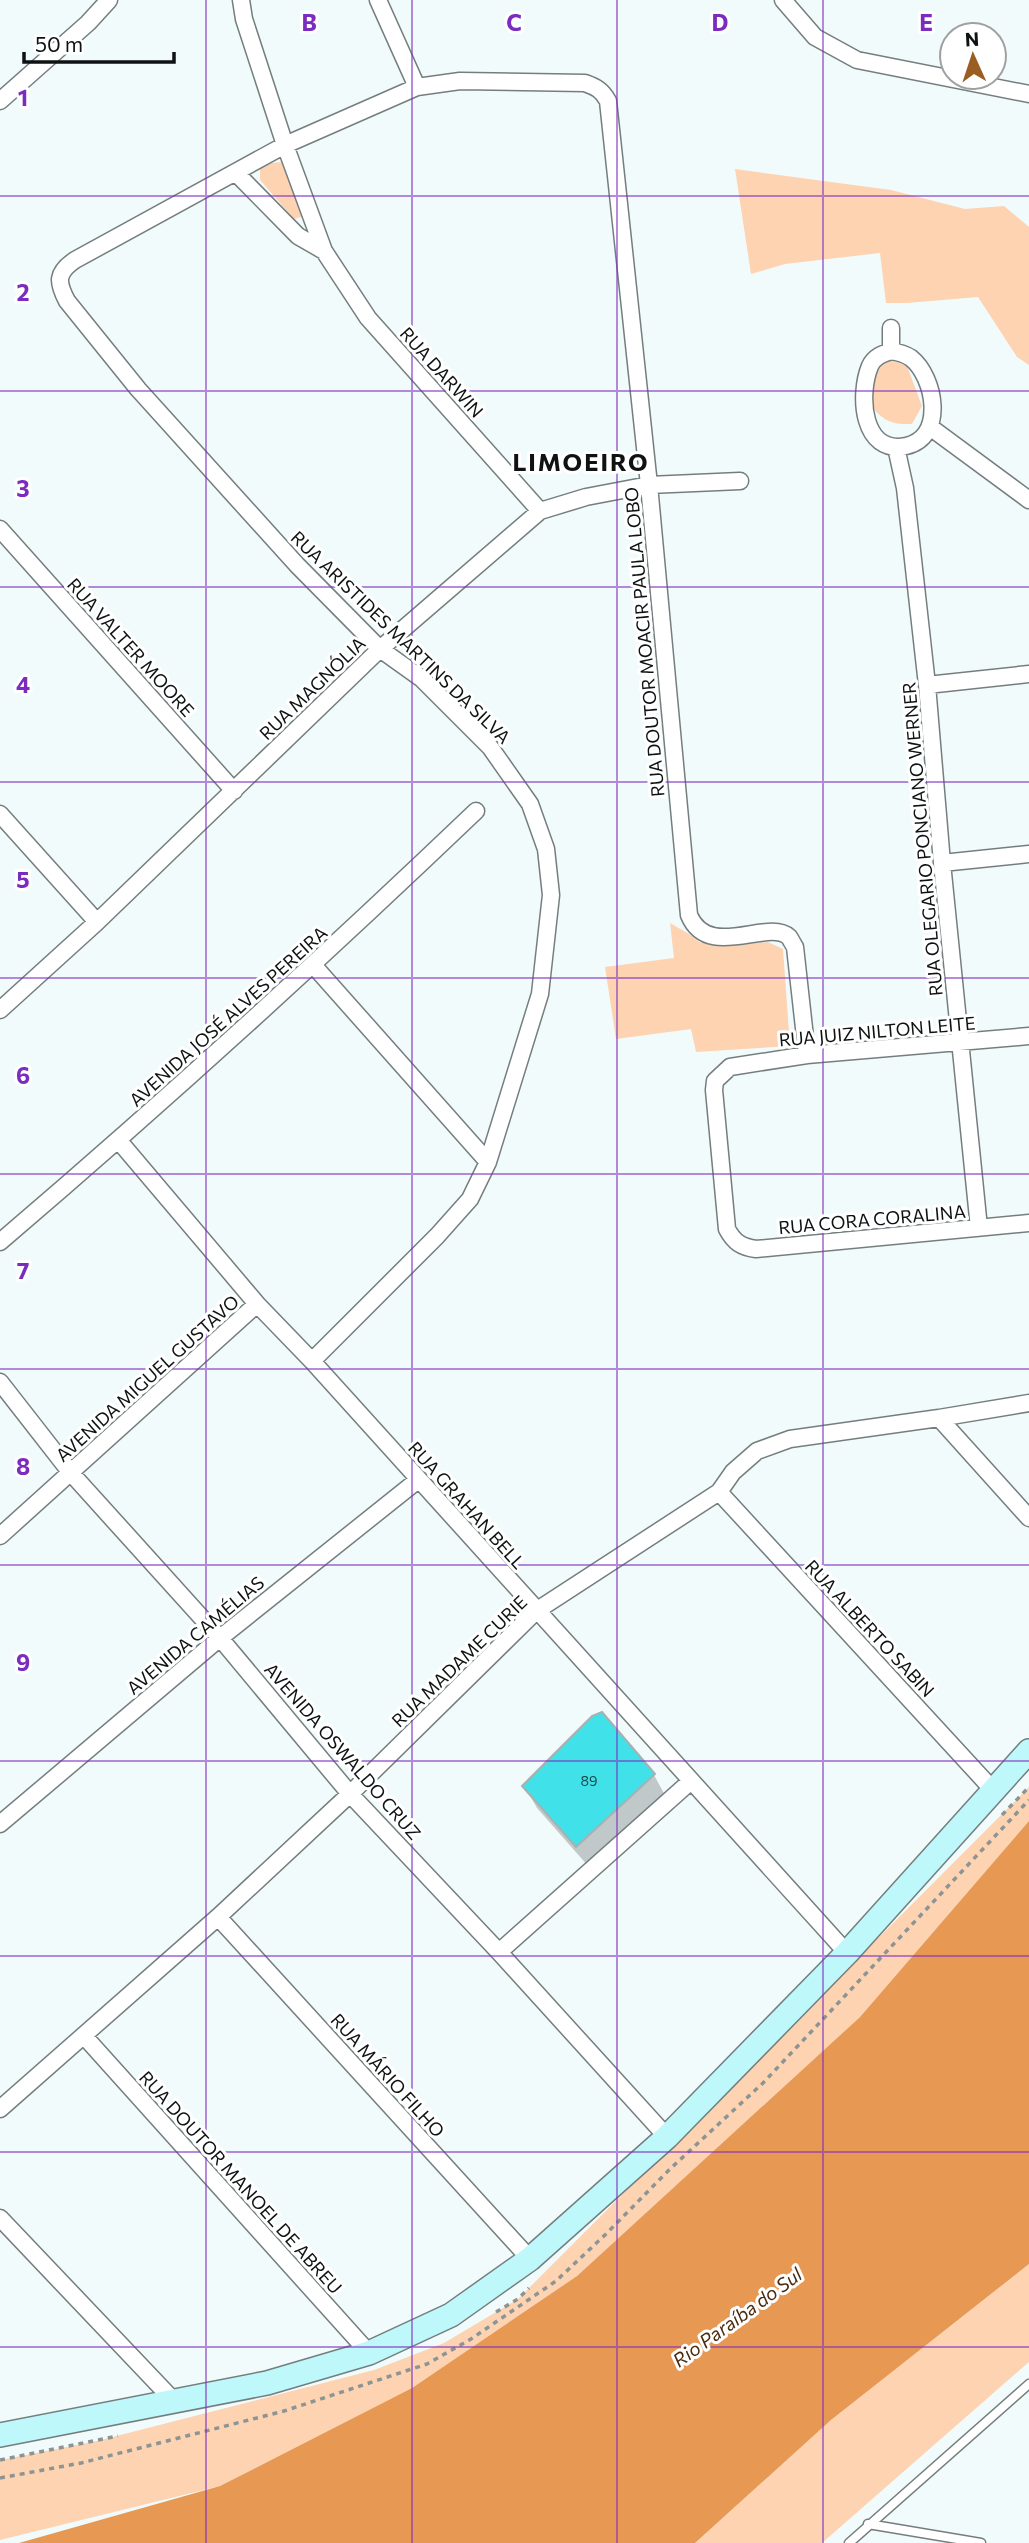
<svg xmlns="http://www.w3.org/2000/svg" width="1029" height="2543" viewBox="0 0 1029 2543" font-family="Commissioner,sans-serif">
<style>
.green{fill:#fdd3b2}
.water{fill:#e79852}
.shadow{fill:#0003}
.building{fill:#40e1e8;stroke:#a8b1b2;stroke-width:2}
.lines{fill:none;stroke-linecap:round;stroke-linejoin:round}
.service-casing{stroke:#757e7e;stroke-width:11}
.minor-casing{stroke:#757e7e;stroke-width:19}
.secondary-casing{stroke:#757e7e;stroke-width:26}
.path{stroke:#8d9494;stroke-width:3.5;stroke-dasharray:5 5;stroke-linecap:butt}
.service{stroke:#fff;stroke-width:8}
.minor{stroke:#fff;stroke-width:16}
.secondary{stroke:#bef8fa;stroke-width:23}
.grid{fill:none;stroke:#7b2cbf;stroke-width:2;stroke-opacity:0.55}
.labels{text-anchor:middle;dominant-baseline:central;stroke-width:6;stroke-linejoin:round;paint-order:stroke}
.number-label{font-size:14px;fill:#1b4648}
.street-label{font-size:18px;fill:#0f1212;stroke:#fff}
.water-label{font-size:19px;font-style:italic;fill:#4b2b0d;stroke:#fff}
.district-label{font-size:24px;font-weight:bold;letter-spacing:2px;fill:#0f1212;stroke:#fff}
.grid-label{font-size:23px;text-anchor:middle;font-weight:bold;fill:#7b2cbf;stroke:#fff;stroke-width:6;stroke-linejoin:round;paint-order:stroke}
</style>
<rect width="100%" height="100%" fill="#f2fbfc"/>
<path class="green" d="M281,162L288,174L304,216L294,219L260,180V168L272,163Z
M735,169L891,190L965,209L1004,206L1029,227V365L1017,357L978,297L907,303H886L880,253L785,264L751,274Z
M891,360L907,366L922,406L912,424C890,425 882,420 869,403L876,366Z
M670,923L689,934L699,942L723,946L768,942L783,949L790,1046L696,1052L691,1029L616,1039L605,967L674,958Z
M1029,1787V1821L860,2017L577,2276L412,2388L220,2486L0,2540V2460L97,2441L374,2370L444,2343L518,2299Z
M1029,2264V2362L822,2543H695L831,2420Z"/>
<path class="water" d="M1029,1821V2264L831,2420L695,2543H19L220,2486L412,2388L577,2276L860,2017Z"/>
<path class="shadow" d="M601,1714L654,1775L666,1797L589,1867L537,1808L525,1787Z"/>
<path class="building" d="M602,1712L655,1774L576,1847L522,1786L592,1716Z"/>
<g class="lines">
<g class="service-casing">
<path id="service" d="M868,2524L981,2543
M849,2543L1029,2384"/>
</g>
<g class="minor-casing">
<path id="minor" d="M241,0L244,19L285,145L324,251L368,318L540,511
M378,0L417,87
M783,0L815,37L857,60L1029,94
M0,101L88,23L109,0
M236,173L298,236L324,251
M891,351C897,352 905,354 911,358C935,377 946,437 906,446C862,455 858,395 870,366C874,357 882,354 891,351Z
M891,351V328
M930,427L1029,500
M896,447L905,488L927,685L942,863L979,1228
M0,529L234,791
M927,685L1029,674
M0,814L97,922
M942,863L1029,854
M314,966L488,1162
M0,1010L97,922L380,649L540,511L586,497L649,485L740,481
M1029,1036L807,1055L730,1067L715,1081L714,1090L727,1229C734,1242 741,1247 756,1249L1029,1223
M119,1141L257,1304L312,1361L847,1953
M0,1242C163,1103 321,959 476,811
M312,1361L437,1236L470,1199L488,1162L540,994L551,895L546,849L530,804L490,747L422,679L380,649L297,565L138,389L67,301C57,282 56,273 75,260L285,145L417,87L460,81L585,83C596,87 602,90 608,101L649,485L689,915C708,961 768,918 789,937C790,938 794,946 795,947L807,1055
M0,1382L71,1473L220,1638L350,1794L499,1952L667,2137
M939,1418L1029,1518
M719,1492L993,1790
M0,1536L257,1304
M0,1824L220,1638L418,1480
M218,1917L530,2259
M499,1952L691,1781
M84,2036L369,2353
M0,2109L218,1917L350,1794L536,1611L719,1492L733,1472L757,1451L790,1439L939,1418L1029,1403
M0,2218L174,2401"/>
</g>
<g class="secondary-casing">
<path id="secondary" d="M0,2435L267,2383L369,2353L451,2315L530,2259L667,2137L847,1953L1029,1751"/>
</g>
<path class="path" d="M1002,1815L1029,1787
M496,2312L518,2299L529,2288
M0,2460L118,2436
M0,2478L81,2463L284,2411L427,2364L471,2339L556,2281L606,2234L670,2169L763,2083L1029,1800"/>
<use href="#service" class="service"/>
<use href="#minor" class="minor"/>
<use href="#secondary" class="secondary"/>
</g>
<path class="grid" d="M206,0V2543M412,0V2543M617,0V2543M823,0V2543M0,196H1029M0,391H1029M0,587H1029M0,782H1029M0,978H1029M0,1174H1029M0,1369H1029M0,1565H1029M0,1761H1029M0,1956H1029M0,2152H1029M0,2347H1029"/>
<g class="labels">
<g class="number-label">
<text x="589" y="1780">89</text>
</g>
<g class="street-label">
<text transform="translate(442 372) rotate(48)">RUA DARWIN</text>
<text transform="translate(401 637) rotate(44)">RUA ARISTIDES MARTINS DA SILVA</text>
<text transform="translate(644 642) rotate(-95)">RUA DOUTOR MOACIR PAULA LOBO</text>
<text transform="translate(131 647) rotate(48)">RUA VALTER MOORE</text>
<text transform="translate(312 688) rotate(-44)">RUA MAGNÓLIA</text>
<text transform="translate(922 839) rotate(-95)">RUA OLEGARIO PONCIANO WERNER</text>
<text transform="translate(228 1016) rotate(-42)">AVENIDA JOSÉ ALVES PEREIRA</text>
<text transform="translate(877 1031) rotate(-5)">RUA JUIZ NILTON LEITE</text>
<text transform="translate(872 1219) rotate(-5)">RUA CORA CORALINA</text>
<text transform="translate(147 1378) rotate(-42)">AVENIDA MIGUEL GUSTAVO</text>
<text transform="translate(467 1505) rotate(48)">RUA GRAHAN BELL</text>
<text transform="translate(870 1628) rotate(47)">RUA ALBERTO SABIN</text>
<text transform="translate(195 1635) rotate(-40)">AVENIDA CAMÉLIAS</text>
<text transform="translate(459 1661) rotate(-44)">RUA MADAME CURIE</text>
<text transform="translate(343 1751) rotate(49)">AVENIDA OSWALDO CRUZ</text>
<text transform="translate(388 2075) rotate(48)">RUA MÁRIO FILHO</text>
<text transform="translate(241 2182) rotate(48)">RUA DOUTOR MANOEL DE ABREU</text>
</g>
<g class="water-label">
<text transform="translate(737 2317) rotate(-36)">Rio Paraíba do Sul</text>
</g>
<g class="district-label">
<text x="581" y="461">LIMOEIRO</text>
</g>
</g>
<g class="grid-label">
<text x="309" y="31">B</text>
<text x="514" y="31">C</text>
<text x="720" y="31">D</text>
<text x="926" y="31">E</text>
<text x="23" y="106">1</text>
<text x="23" y="301">2</text>
<text x="23" y="497">3</text>
<text x="23" y="693">4</text>
<text x="23" y="888">5</text>
<text x="23" y="1084">6</text>
<text x="23" y="1279">7</text>
<text x="23" y="1475">8</text>
<text x="23" y="1671">9</text>
</g>
<g transform="translate(973 56) rotate(357)"><circle r="33" fill="#ffffff" stroke="#9fa0a0" stroke-width="2"/>
<path d="M0-5L12 26L0 18L-12 26Z" fill="#9b5e22"/>
<text y="-10" font-size="19" font-weight="bold" text-anchor="middle" fill="#0f1212">N</text>
</g>
<path d="M24 52v10h150v-10" fill="none" stroke="#0f1212" stroke-width="3.5"/>
<text x="35" y="52" font-size="21" fill="#0f1212" stroke="#ffffff" stroke-width="5" paint-order="stroke">50 m</text>
</svg>
